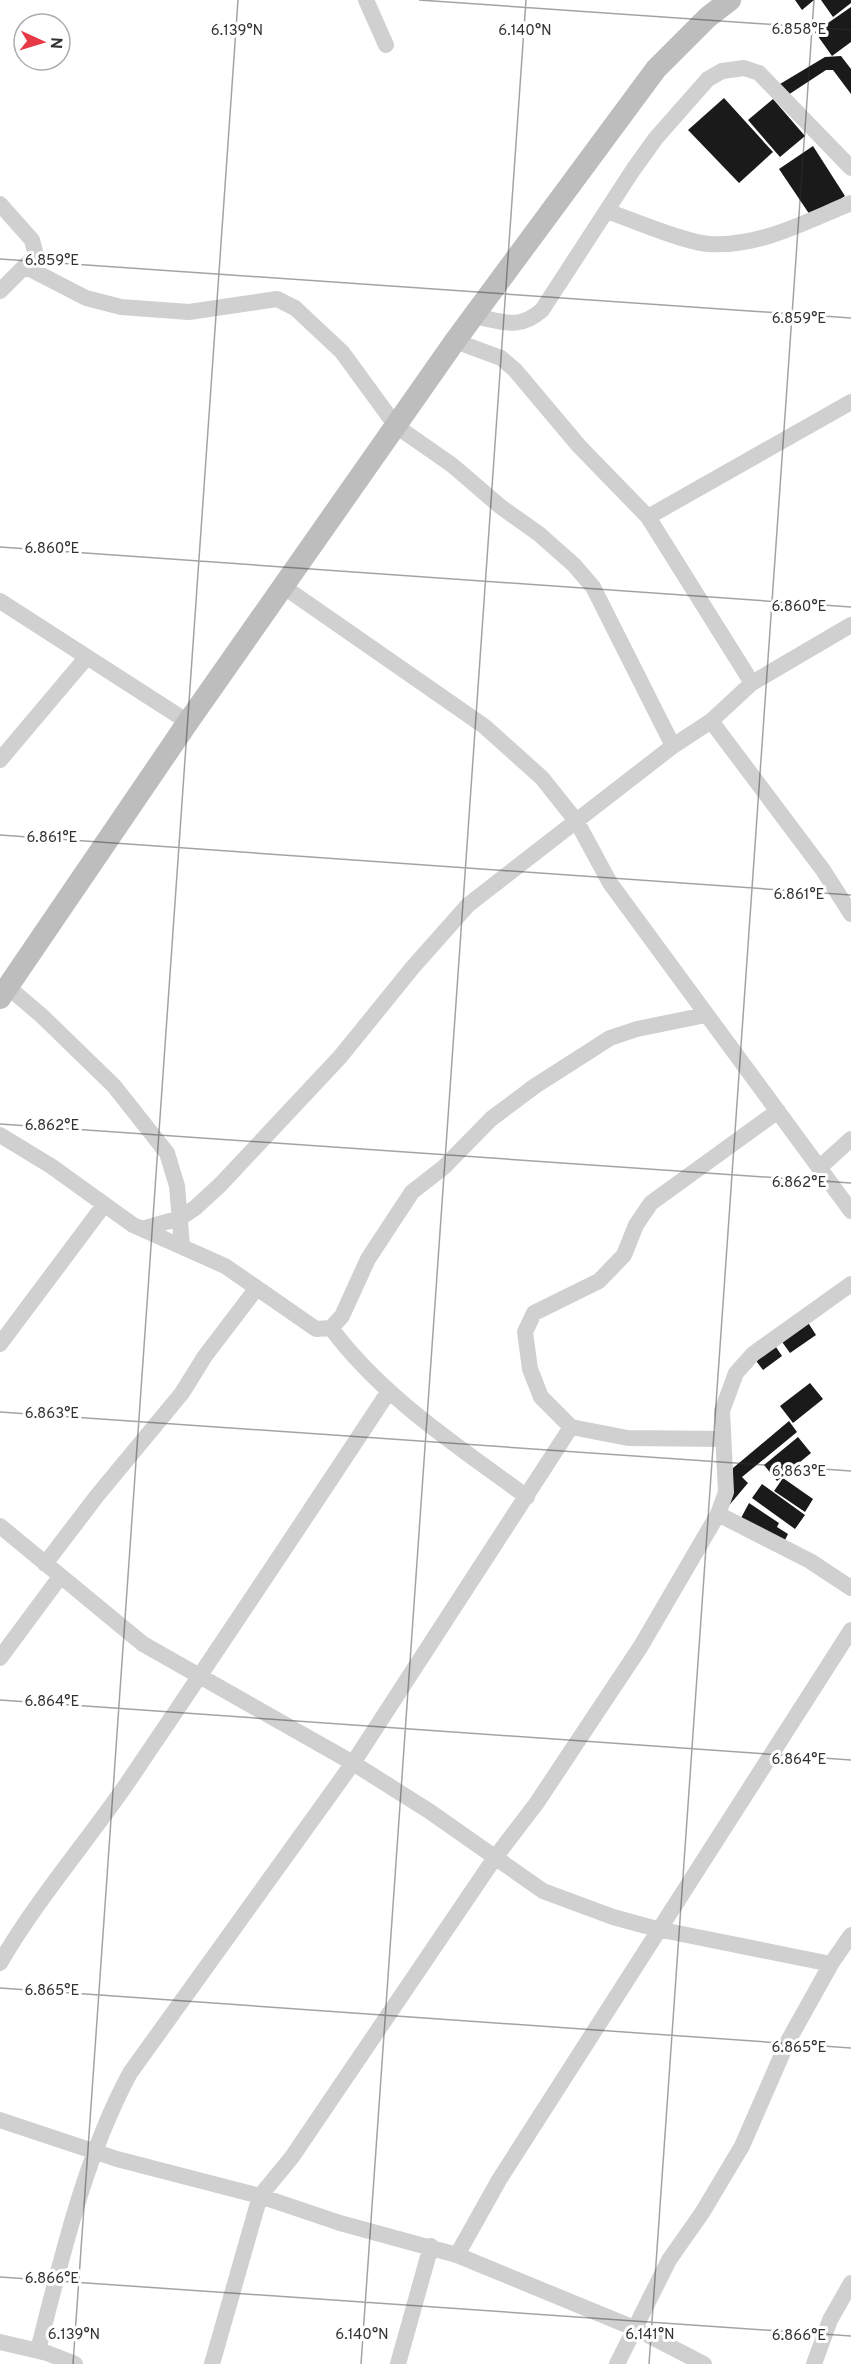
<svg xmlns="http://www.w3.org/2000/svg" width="851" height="2364" viewBox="0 0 851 2364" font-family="Overpass,sans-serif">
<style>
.building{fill:#1a1a1a}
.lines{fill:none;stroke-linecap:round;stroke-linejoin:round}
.street{stroke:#d0d0d0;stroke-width:16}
.secondary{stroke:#bdbdbd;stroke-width:22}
.ticks{fill:none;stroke:#333;stroke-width:1.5;stroke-opacity:0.45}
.ticks-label{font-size:15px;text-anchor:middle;fill:#333;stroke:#fff;stroke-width:6;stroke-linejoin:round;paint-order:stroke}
</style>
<rect width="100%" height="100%" fill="#fff"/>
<path class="building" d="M795,0H814L802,10Z
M821,0H851V3L833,17Z
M851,7V42L832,56L815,32Z
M841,56L851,69V94L833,70H826L788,95L780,84L825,57Z
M724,98L773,152L739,183L688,130Z
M773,99L805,136L780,157L748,120Z
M813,146L845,196L812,218L779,169Z
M807,1321L816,1335L790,1353L780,1339Z
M774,1344L782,1356L763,1370L754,1358Z
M810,1383L823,1399L793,1423L780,1406Z
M789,1421L797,1432L742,1477L748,1483L726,1509L733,1468Z
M798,1437L811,1453L777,1481L764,1465Z
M783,1478L813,1499L805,1512L774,1491Z
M762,1484L805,1515L795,1529L752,1498Z
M749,1503L779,1523L777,1527L788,1534L784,1542L741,1518Z"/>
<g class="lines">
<path class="street" d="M366,0L386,45
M0,204L32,240L36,255L0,291
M607,211C632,220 686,243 709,244C760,247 805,222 851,203
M26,267L86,298L121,307L189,312L277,299L295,308L342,352L396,426L452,465L501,507L539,534L574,565L593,587L673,746
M473,316C503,321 518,331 542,310L633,170L656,138L708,79L722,71L744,68L759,73L851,168
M455,341L501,358L515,370L579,446L648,517L752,683
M648,517L851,402
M284,587L484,726L542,778L577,822L610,883L851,1211
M0,601L188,722
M711,721L823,870L851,914
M0,760L86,658
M8,987L42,1016L114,1086L167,1153L177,1186L182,1246
M0,1135L51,1166L133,1225L225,1266L316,1329L331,1328L342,1316L368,1259L412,1192L444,1167L491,1119L535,1086L610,1038L637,1029L706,1015
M819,1168L851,1139
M142,1229L180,1218L195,1208L221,1184L340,1057L413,967L468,905L673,746L711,721L752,683L851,625
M331,1328C382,1397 458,1446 527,1497
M0,1344L104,1205
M723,1439L628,1438L571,1427L541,1397L530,1369L525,1332L534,1313L599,1281L624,1255L636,1225L651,1203L778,1111
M718,1514L810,1561L851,1588
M0,1526L143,1644L353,1763L429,1811L543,1891L613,1917L657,1929L831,1964
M45,1564L96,1497L182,1393L205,1356L256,1289
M0,1658L60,1577
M0,1963C36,1901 85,1844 126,1785C215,1654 302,1523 389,1391
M0,2120L117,2159L260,2196L340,2223L457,2255L634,2328L704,2364
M457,2255L499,2180L851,1630
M0,2342L47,2353L75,2364
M38,2350C62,2257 84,2159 130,2073L353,1763L571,1427
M212,2364L260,2196L292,2157L494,1859L536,1804L641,1646L718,1514L726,1492L722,1411L736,1373L753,1354L851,1284
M398,2364L431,2246
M617,2364L669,2260L702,2213L742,2146L787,2043L831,1964L851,1935
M814,2364L830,2320L851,2283"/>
<path class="secondary" d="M0,998L188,722L455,341L656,69L708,17L730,0"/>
</g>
<path class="ticks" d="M419,0L851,30M0,259L851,318M0,547L851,607M0,835L851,895M0,1124L851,1183M0,1412L851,1471M0,1700L851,1760M0,1988L851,2048M0,2277L851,2336M73,2364L238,0M361,2364L526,0M649,2364L814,0"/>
<g class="ticks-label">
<text x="799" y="34">6.858°E</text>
<text x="237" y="35">6.139°N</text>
<text x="525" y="35">6.140°N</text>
<text x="52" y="265">6.859°E</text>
<text x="799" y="323">6.859°E</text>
<text x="52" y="553">6.860°E</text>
<text x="799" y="611">6.860°E</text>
<text x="52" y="842">6.861°E</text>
<text x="799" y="899">6.861°E</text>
<text x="52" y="1130">6.862°E</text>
<text x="799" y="1187">6.862°E</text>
<text x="52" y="1418">6.863°E</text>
<text x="799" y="1476">6.863°E</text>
<text x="52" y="1706">6.864°E</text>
<text x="799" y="1764">6.864°E</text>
<text x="52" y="1995">6.865°E</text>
<text x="799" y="2052">6.865°E</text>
<text x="52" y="2283">6.866°E</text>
<text x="74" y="2339">6.139°N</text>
<text x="362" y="2339">6.140°N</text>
<text x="650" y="2339">6.141°N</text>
<text x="799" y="2340">6.866°E</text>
</g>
<g transform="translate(42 42) rotate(94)"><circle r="28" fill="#ffffff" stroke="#adadad" stroke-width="1.5"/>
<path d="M0-4.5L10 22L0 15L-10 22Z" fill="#e63946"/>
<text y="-9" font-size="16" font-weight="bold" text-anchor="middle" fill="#333333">N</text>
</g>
</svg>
